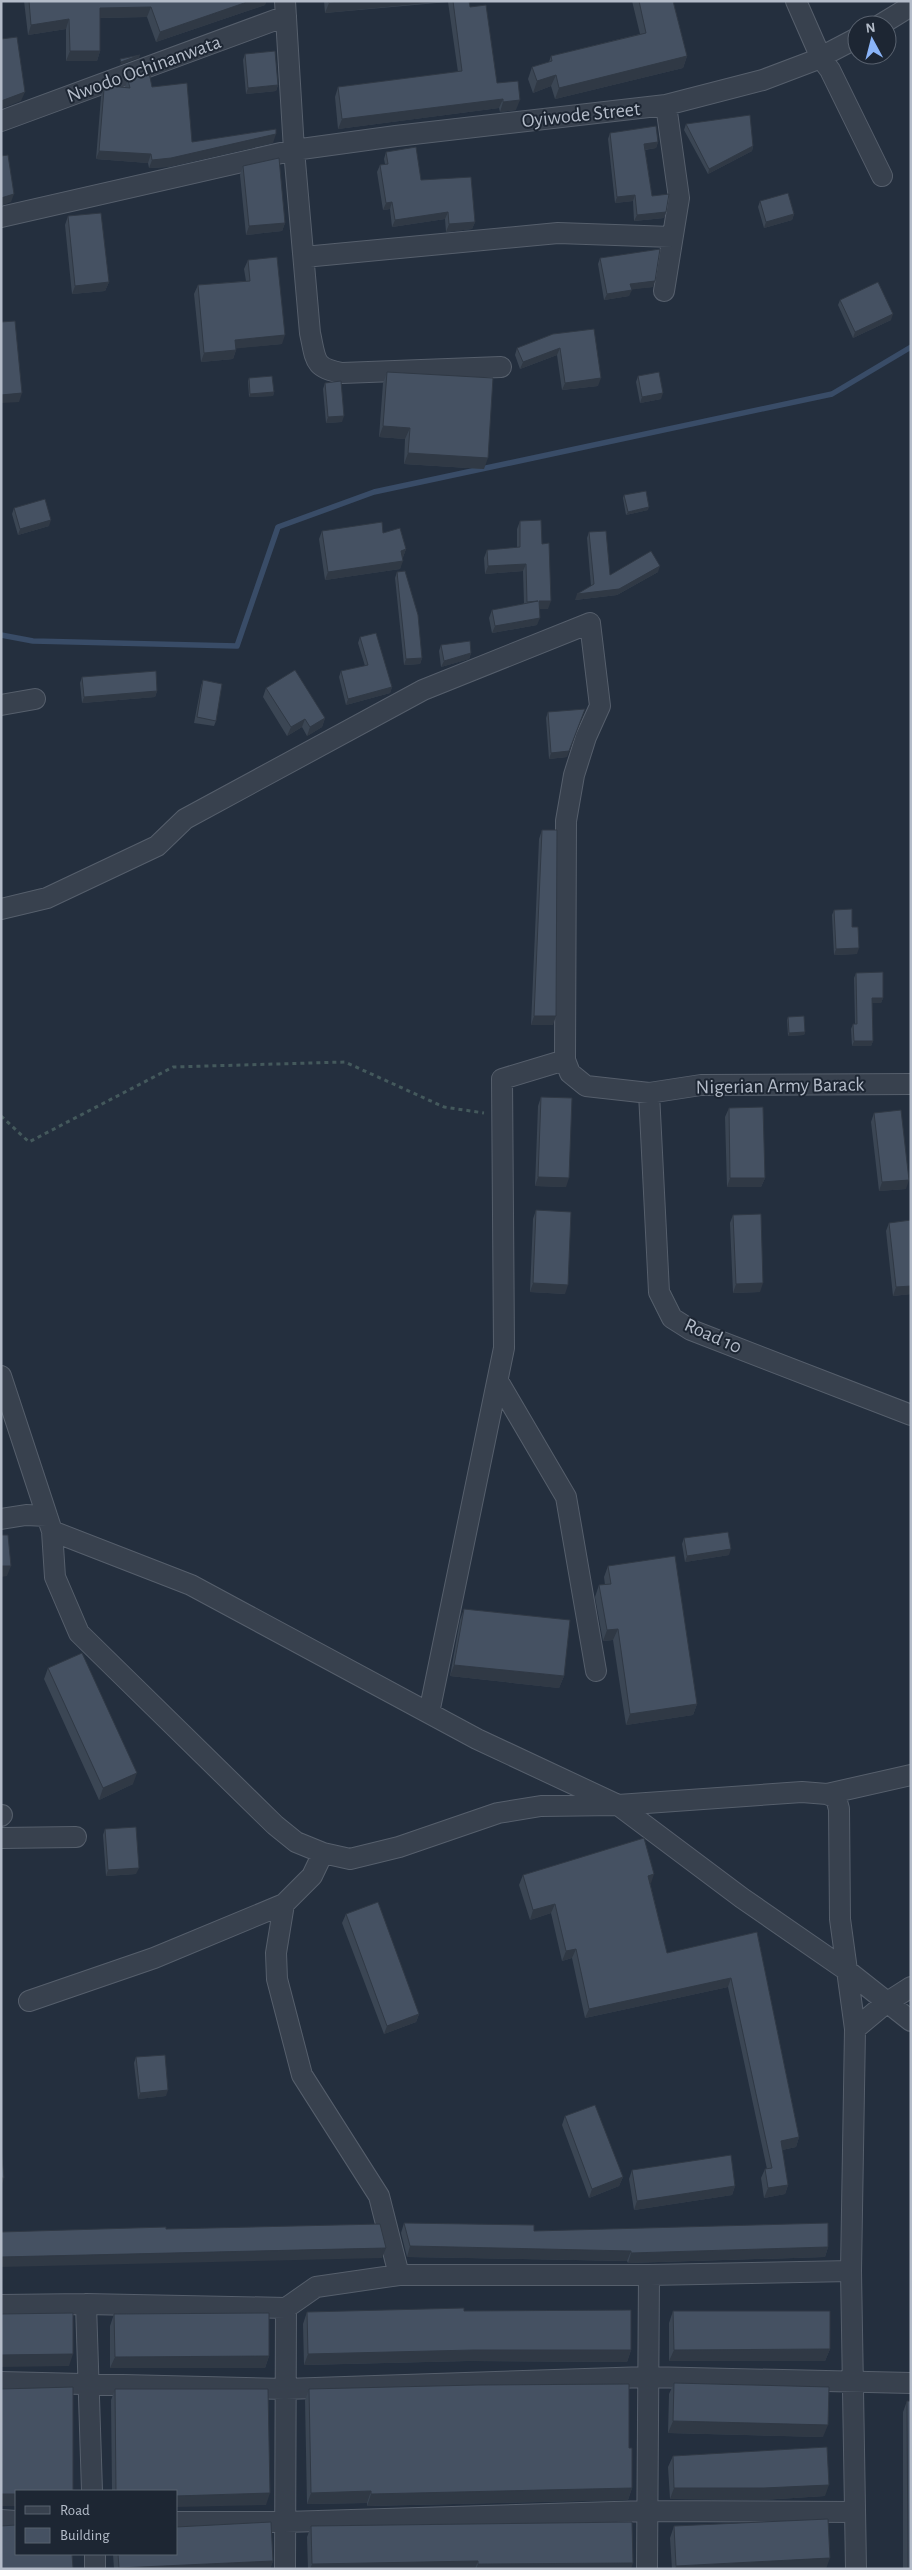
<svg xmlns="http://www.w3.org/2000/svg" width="912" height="2570" viewBox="0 0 912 2570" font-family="'Alegreya Sans',sans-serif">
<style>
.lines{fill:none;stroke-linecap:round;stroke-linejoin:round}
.stream{stroke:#394c67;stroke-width:5.5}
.minor-casing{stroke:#565f6c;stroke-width:22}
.path{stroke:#44595c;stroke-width:3;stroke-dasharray:4 4;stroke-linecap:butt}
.minor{stroke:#38414e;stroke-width:20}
.wall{fill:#3b4654}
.shaded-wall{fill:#303945}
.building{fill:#455162;stroke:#303945}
.labels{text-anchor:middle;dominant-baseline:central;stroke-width:4;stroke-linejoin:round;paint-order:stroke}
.street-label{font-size:20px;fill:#b4bcc9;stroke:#1d2633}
</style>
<rect width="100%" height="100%" fill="#242f3e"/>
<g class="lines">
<path class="stream" d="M1,635L33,641L237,646L278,527L374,492L832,394L911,347"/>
<g class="minor-casing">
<path id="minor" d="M285,1L294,150L310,333C316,360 313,368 342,373L501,367
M796,1L821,58L830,70L882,176
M880,25L911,6
M1,121L286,16
M1,217L294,150L396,136L666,105L763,80L813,61L857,38
M304,257L558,233L672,237
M664,291L679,198L666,105
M1,705L35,699
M1,909L47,898L157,846L185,819L423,690L590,623L600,706L586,737L574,775L566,821L565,1060L570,1073L586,1086L649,1093L701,1085L911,1084
M649,1093L659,1292L672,1318L691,1330L911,1415
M1,1376L52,1531L55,1577L79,1633L275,1825L296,1842L323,1853L350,1859L399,1847L498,1813L541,1806L618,1805L802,1792L827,1794L836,1798L839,1809L840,1919L855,2029L851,2271L856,2569
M498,1381L566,1497L596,1671
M1,1519L26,1515L47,1516
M52,1531L191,1585L477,1739L618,1805L742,1898L849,1972L911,2021
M429,1713L504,1348L502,1079L565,1060
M827,1794L911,1775
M1,1816L2,1815
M1,1838L76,1837
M284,1904L276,1953L277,1979L302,2075L379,2196L399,2275
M29,2001L154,1958L284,1904L312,1876L323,1853
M855,2029L886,2003L911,1987
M86,2304L92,2491
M1,2305L86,2304L286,2308L316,2287L399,2275H649L851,2271
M1,2382L285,2389L647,2377L911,2383
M1,2520L16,2521
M176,2522H285L647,2511L855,2512
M95,2554V2569
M285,2569L286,2308
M647,2569L649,2275"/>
</g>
<path class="path" d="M1,1116L29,1142L173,1067L345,1062L444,1107L484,1113"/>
<use href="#minor" class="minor"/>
</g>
<path class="wall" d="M24,1H266L265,5L156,42L147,17L100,18V51L97,61H66V29L28,35Z
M324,1H469L470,7L497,83L516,110L500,112L499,108L338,129L335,97L338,87L458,72L448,2L325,13Z
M632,1H673L687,56L683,68L555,99L551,86L533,93L528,79L532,67L549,62L551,56L640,34Z
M245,54L278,85L276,91L246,94L243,60Z
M128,80L152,87L192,142L273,143L168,167L149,168L148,163L96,159L101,97L104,89L125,87Z
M686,124L753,146L752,151L708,174L684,130Z
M610,133L658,142L656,148L645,150L652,196L666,212L664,218L634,221L633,201L615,203L608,139Z
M386,152L421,180L475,222L472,229L446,232L445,219L392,227L390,209L383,210L377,172L380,165L385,164L384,159Z
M243,166L285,223L282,231L246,235L240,175Z
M760,201L794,214L792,220L764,228L758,207Z
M68,216L109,282L105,291L72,294L65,225Z
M600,258L653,287L631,289L629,296L604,300L598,264Z
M248,260L282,344L236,348V350L233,359L201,362L194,294L198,285L246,281L244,269Z
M840,300L891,320L853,338L838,305Z
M553,334L598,386L562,390L557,355L520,369L515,355L517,348Z
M387,372L484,469L404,464L405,439L379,437L383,383Z
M638,376L661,399L640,403L636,382Z
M249,378L274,392L273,396L249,397L248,381Z
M325,383L342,422L326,423L323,389Z
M624,495L648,510L626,515L623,498Z
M14,508L49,526L18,535L12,514Z
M520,521L542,544L548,609H539L537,625L492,633L489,618L492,610L524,604L523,571L485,574L484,558L487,550L517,548V529Z
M322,531L383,533L406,549L403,557L400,569L325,580L319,539Z
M589,532L610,575L658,572L617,595L575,600L591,586L587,538Z
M397,572L422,658L420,664L404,665L395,578Z
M360,637L392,687L390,693L346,705L339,677L341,671L365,666L358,643Z
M441,645L471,653L469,659L441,667L439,651Z
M82,677L157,691L155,697L82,703L80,683Z
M203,680L216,721L214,726L194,723L201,686Z
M266,688L325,718L322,727L307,736L302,727L287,736L263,697Z
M548,712L567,757L549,759L546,718Z
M542,830L553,1025H531L539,839Z
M834,910L857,954L834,955L832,915Z
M856,973L883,998L881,1003H872L873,1041L871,1046H852L851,1029L853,1024H855L854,978Z
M788,1017L805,1032L804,1035L788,1036L787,1020Z
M541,1097L566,1187L535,1186L538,1106Z
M729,1108L765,1178L761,1187H727L725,1117Z
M874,1113L906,1189L879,1191L871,1122Z
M536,1210L565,1294L530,1292L533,1219Z
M733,1215L760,1292L733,1293L730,1223Z
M889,1223L911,1294L893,1296L886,1231Z
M684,1538L729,1555L685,1562L682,1544Z
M608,1566L697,1704L693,1715L626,1725L613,1640L603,1641L595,1597L599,1585H605L604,1577Z
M464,1609L564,1676L559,1688L450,1676L460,1620Z
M48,1668L133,1784L99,1800L44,1679Z
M105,1829L136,1874L106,1876L103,1835Z
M523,1875L651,1883H650L667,1953L757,1932L799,2137L796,2147L782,2150L788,2185L785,2194L764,2198L761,2178L765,2169H767L728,1987L585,2018L572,1958L562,1961L551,1913L530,1920L519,1885Z
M346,1914L419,2014L416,2022L384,2034L342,1923Z
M136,2057L166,2096L138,2099L134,2063Z
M565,2116L623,2177L619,2186L589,2198L562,2125Z
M632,2170L735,2186L732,2195L634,2210L629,2179Z
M404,2223L534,2231L828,2247L825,2257L628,2263L627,2261L407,2257L401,2233Z
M464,2311L631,2350L627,2362L468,2361L304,2365L303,2324L307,2312Z
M673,2311L830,2349L825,2361H669V2323Z
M114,2314L269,2356L265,2368H110V2326Z
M674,2383L823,2437L668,2433L669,2394Z
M115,2389L266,2505L176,2491H112L111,2400Z
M309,2389L629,2448L632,2488L628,2500L367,2506V2503L307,2504L305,2400Z
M907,2401L911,2569H903V2412Z
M673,2456L825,2496L760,2500L670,2499L668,2467Z
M311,2526L631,2569H308L307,2537Z
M674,2526L826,2569H672L670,2538Z
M113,2554H176L273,2561L270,2569H114Z"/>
<path class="shaded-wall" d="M250,1H266L265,5L156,42L160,32Z
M351,1H448L325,13L329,3Z
M151,7L147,17L96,18L100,8Z
M69,19L66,29L28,35L31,25Z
M70,51H100L97,61H66Z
M140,55L139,58L120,65L121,62Z
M687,56L683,68L555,99L559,88Z
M556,75L551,86L533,93L537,81Z
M278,85L276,91L246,94L248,88Z
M25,92L21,101L1,109V101Z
M503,99L499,108L338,129L342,119Z
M520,100L516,110L500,112L503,102Z
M276,134L273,143L168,167L149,168L152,160Z
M658,142L656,148L642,150L644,144Z
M753,146L752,151L708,174L709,169Z
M99,151L151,154L148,163L96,159Z
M14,194L11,202L1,206V198Z
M635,195L633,201L615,203L617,197Z
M392,202L390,209L383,210L386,203Z
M448,212L445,219L392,227L395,220Z
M666,212L664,218L634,221L637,215Z
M794,214L792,220L764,228L766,222Z
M475,222L472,229L446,232L449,224Z
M285,223L282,231L246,235L249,226Z
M655,281L653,287L628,290L630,284Z
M109,282L105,291L72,294L75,286Z
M632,290L629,296L604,300L607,294Z
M893,314L891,320L853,338L855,332Z
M285,335L282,344L232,349L235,340Z
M560,348L557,355L520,369L523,362Z
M236,350L233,359L201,362L204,353Z
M601,378L598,386L562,390L565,383Z
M274,392L273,396L249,397L250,394Z
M22,393L19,402L1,403V395Z
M663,393L661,399L640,403L642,397Z
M344,416L342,422L326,423L328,417Z
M383,426L410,428L405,439L379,437Z
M408,453L488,458L484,469L404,464Z
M649,507L648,510L626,515L628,512Z
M51,520L49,526L18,535L20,529Z
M406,549L403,557L398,559L401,551Z
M403,561L400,569L325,580L328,572Z
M526,564L523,571L485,574L488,566Z
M660,566L658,572L617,595L575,600L577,594Z
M539,601H551L548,609H536Z
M540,618L537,625L492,633L495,626Z
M471,653L469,659L441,667L444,661Z
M422,658L420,664L404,665L406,659Z
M392,687L390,693L346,705L348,699Z
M157,691L155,697L82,703L84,697Z
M585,709L567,757L549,759L551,753Z
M325,718L322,727L307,736L310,727Z
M305,719L302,727L287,736L291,727Z
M859,948L857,954L834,955L836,949Z
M872,998H883L881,1003H870Z
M534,1016H556L553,1025H531Z
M805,1032L804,1035L788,1036L789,1033Z
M854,1041H873L871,1046H852Z
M538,1177L569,1178L566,1187L535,1186Z
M730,1178H765L761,1187H727Z
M909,1180L906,1189L879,1191L882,1182Z
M533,1283L568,1285L565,1294L530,1292Z
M763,1283L760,1292L733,1293L736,1284Z
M911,1286V1294L893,1296L896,1287Z
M731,1549L729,1555L685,1562L687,1556Z
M1,1566H11L7,1576L1,1577Z
M618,1629L613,1640L603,1641L607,1630Z
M454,1665L564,1676L559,1688L450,1676Z
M697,1704L693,1715L626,1725L630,1714Z
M137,1773L133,1784L99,1800L103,1788Z
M139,1868L136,1874L106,1876L108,1870Z
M654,1874L651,1883L645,1885L648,1876Z
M555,1904L551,1913L530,1920L533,1910Z
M576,1949L572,1958L562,1961L566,1951Z
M731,1978L728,1987L585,2018L589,2009Z
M419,2014L416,2022L384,2034L387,2026Z
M168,2090L166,2096L138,2099L140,2093Z
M799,2137L796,2147L777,2151L781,2141Z
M623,2177L619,2186L589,2198L592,2189Z
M1,2178H4L2,2184H1Z
M788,2185L785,2194L764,2198L768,2188Z
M735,2186L732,2195L634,2210L637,2201Z
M410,2246L631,2251L627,2261L407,2257Z
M828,2247L825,2257L628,2263L631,2253Z
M386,2248L382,2258L1,2267V2257Z
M830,2349L825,2361H669L674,2350Z
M473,2350H631L627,2362L468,2361L304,2365L308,2354Z
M73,2354L69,2366L1,2367V2355Z
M269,2356L265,2368H110L115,2357Z
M673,2421L828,2425L823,2437L668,2433Z
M829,2485L825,2496L760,2500L670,2499L674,2488Z
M632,2488L628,2500L367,2506L371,2494Z
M371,2491L367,2503L307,2504L311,2493Z
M270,2493L266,2505L176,2507V2496Z
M1,2494H16V2506H1Z
M830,2558L826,2569H675L676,2566Z
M273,2561L270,2569H118L119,2568Z
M478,2561L475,2569H310L312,2564Z
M633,2563L631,2569H476L478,2564Z
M73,2568L72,2569H1Z"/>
<path class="building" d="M29,1H250L160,32L151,7L100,8V51H70L69,19L31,25Z
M328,1H351L329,3Z
M453,1H469L470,7L486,5L497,83L518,81L520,100L503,102V99L342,119L338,87L462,71Z
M639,1H673L687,56L559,88L556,75L537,81L532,67L552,61L551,56L646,33Z
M17,37L25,92L1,101V39Z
M275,51L278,85L248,88L245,54Z
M140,55L121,62L120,59Z
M149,72L152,87L187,83L192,142L276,129V134L171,158L152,160L151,154L99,151L104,89L110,86L130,88L128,80Z
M750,115L753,146L709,169L686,124Z
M656,126L658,142L644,144L652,196L669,194L666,212L637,215L635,195L617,197L610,133Z
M416,147L421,180L471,177L475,222L449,224L448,212L395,220L392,202L386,203L380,165L388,164L386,152Z
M8,155L14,194L1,198V156Z
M279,158L285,223L249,226L243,166Z
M788,193L794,214L766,222L760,201Z
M101,213L109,282L75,286L68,216Z
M660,249L655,281L630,284L632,290L607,294L600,258Z
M277,257L285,335L235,340L236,350L204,353L198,285L250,281L248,260Z
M878,282L893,314L855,332L840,300Z
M15,321L22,393L1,395V322Z
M594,329L601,378L565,383L560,348L523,362L517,348L553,334Z
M387,372L493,378L488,458L408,453L410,428L383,426Z
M659,372L663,393L642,397L638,376Z
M272,376L274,392L250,394L249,378Z
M341,381L344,416L328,417L325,383Z
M646,491L649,507L628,512L624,495Z
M45,499L51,520L20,529L14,508Z
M541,520L542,544L549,543L551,601H539L540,618L495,626L492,610L538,601L527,602L526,564L488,566L487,550L520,547V521Z
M382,522L383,533L400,528L406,549L401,551L403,561L328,572L322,531Z
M606,531L610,575L651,551L660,566L619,589L577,594L594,584L589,532Z
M405,571L418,615L422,658L406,659L397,572Z
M376,633L392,687L348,699L341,671L368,665L360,637Z
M470,641L471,653L444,661L441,645Z
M295,670L325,718L310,727L305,719L291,727L266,688Z
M156,671L157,691L84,697L82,677Z
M203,680L222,684L216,721L197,717Z
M585,709L569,751L551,753L548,712Z
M542,830H557L556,1016H534Z
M852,909V927H858L859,948L836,949L834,910Z
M883,972V998H872L873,1041H854L853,1024H857L856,973Z
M804,1016L805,1032L789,1033L788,1017Z
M541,1097L572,1098L569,1178L538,1177Z
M763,1107L765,1178H730L729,1108Z
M901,1110L909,1180L882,1182L874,1113Z
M536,1210L571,1212L568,1285L533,1283Z
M761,1214L763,1283L736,1284L733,1215Z
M911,1220V1286L896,1287L889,1223Z
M728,1532L731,1549L687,1556L684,1538Z
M1,1535H8L11,1566H1Z
M675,1556L697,1704L630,1714L618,1629L607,1630L599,1585L611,1584L608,1566Z
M464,1609L570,1620L564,1676L454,1665Z
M82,1653L137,1773L103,1788L48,1668Z
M136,1827L139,1868L108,1870L105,1829Z
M644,1838L654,1874L648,1876L667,1953L757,1932L799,2137L781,2141L788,2185L768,2188L765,2169L772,2168L731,1978L589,2009L576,1949L566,1951L555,1904L533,1910L523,1875Z
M378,1902L419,2014L387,2026L346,1914Z
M165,2055L168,2090L140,2093L136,2057Z
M595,2105L623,2177L592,2189L565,2116Z
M1,2149L4,2178H1Z
M731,2155L735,2186L637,2201L632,2170Z
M404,2223L534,2225V2231L828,2223V2247L631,2253V2251L410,2246Z
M380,2224L386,2248L1,2257V2232L166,2227V2229Z
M464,2308V2311L631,2310V2350H473L308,2354L307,2312Z
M673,2311H830V2349L674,2350Z
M73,2313V2354L1,2355V2314Z
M269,2313V2356L115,2357L114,2314Z
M674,2383L829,2387L828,2425L673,2421Z
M629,2384V2448H632V2488L371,2494V2491L311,2493L309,2389L477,2385Z
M73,2387V2491H16V2494H1V2389Z
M115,2389H268L270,2493L176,2496V2491H116Z
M907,2401H911V2569H908Z
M827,2447L829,2485L764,2488H674L673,2456Z
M828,2519L830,2558L676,2566L674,2526Z
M271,2522L273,2561L119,2568L118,2554H176V2527Z
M632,2522L633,2563L478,2564V2561L312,2564L311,2526Z
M16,2525V2554H72L73,2568L1,2569V2526Z"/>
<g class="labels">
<g class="street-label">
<text transform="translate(144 69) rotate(-20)">Nwodo Ochinanwata</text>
<text transform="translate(581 115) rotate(-6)">Oyiwode Street</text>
<text transform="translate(780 1086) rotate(-1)">Nigerian Army Barack</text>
<text transform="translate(713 1336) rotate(24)">Road 10</text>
</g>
</g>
<rect width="912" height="2570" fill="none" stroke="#b4bcc9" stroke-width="5"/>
<rect x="15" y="2490" width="162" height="65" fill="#1d2633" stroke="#59626f"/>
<rect x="25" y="2506" width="25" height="8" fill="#38414e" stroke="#59626f"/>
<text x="60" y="2515" font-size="15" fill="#b4bcc9">Road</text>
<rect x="25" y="2528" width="25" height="15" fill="#455162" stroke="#59626f"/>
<text x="60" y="2540" font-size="15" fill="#b4bcc9">Building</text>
<g transform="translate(872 40) rotate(353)"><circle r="24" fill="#1d2633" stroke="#59626f"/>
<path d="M0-4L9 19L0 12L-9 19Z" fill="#8ab4f8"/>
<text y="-8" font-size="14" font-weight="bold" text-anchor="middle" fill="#b4bcc9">N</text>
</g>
</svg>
